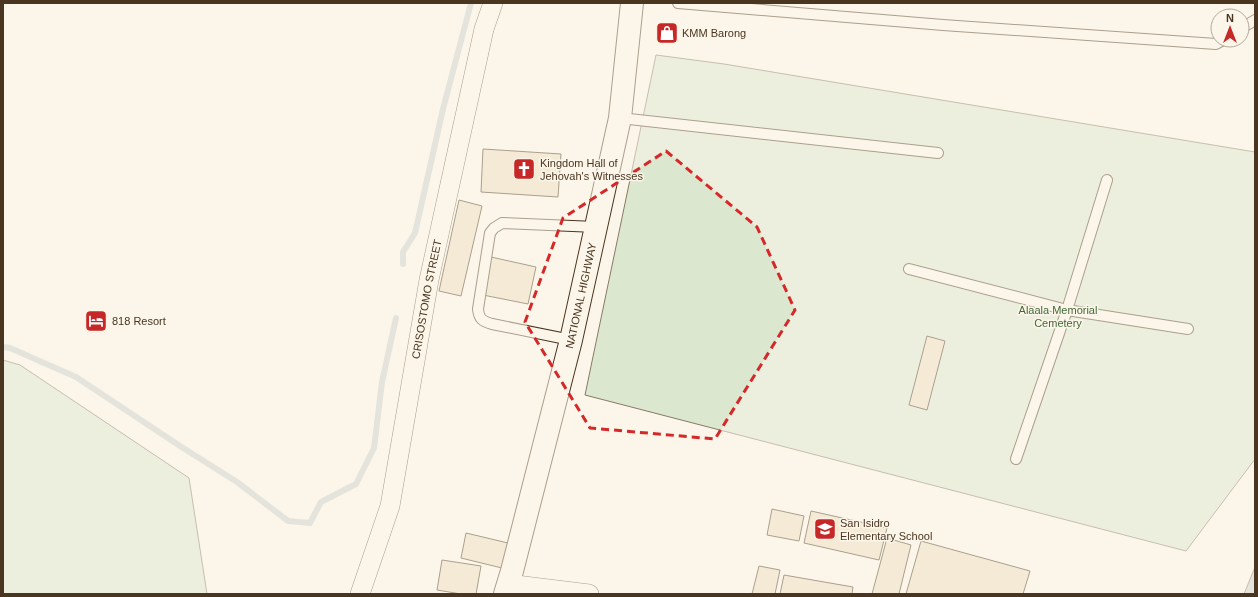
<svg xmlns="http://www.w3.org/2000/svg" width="1258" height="597" viewBox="0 0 1258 597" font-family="Helvetica,sans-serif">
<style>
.green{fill:#dce7d0;stroke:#887966}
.water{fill:#c9cecd;stroke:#887966}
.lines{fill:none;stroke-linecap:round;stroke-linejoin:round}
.stream{stroke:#c9cecd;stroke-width:6}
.building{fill:#ecdcbc;stroke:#4a3520}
.lane-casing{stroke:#4a3520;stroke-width:12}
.street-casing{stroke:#4a3520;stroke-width:20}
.primary-casing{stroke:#4a3520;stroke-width:24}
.lane{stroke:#fbf6e9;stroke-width:10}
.street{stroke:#fbf6e9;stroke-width:19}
.primary{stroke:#fbf6e9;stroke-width:22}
.marked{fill:none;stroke:#d62828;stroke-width:3;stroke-dasharray:8 5;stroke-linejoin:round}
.labels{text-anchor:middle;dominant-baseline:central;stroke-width:3;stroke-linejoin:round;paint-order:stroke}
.poi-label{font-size:11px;fill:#4a3520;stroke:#fbf6e9;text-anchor:start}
.street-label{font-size:11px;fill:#4a3520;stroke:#fbf6e9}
.park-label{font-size:11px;fill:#436837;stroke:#fbf6e9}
</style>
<rect width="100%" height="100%" fill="#fbf6e9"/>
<path class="green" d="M656,55L724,64L1255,152V459L1186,551L585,395Z
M3,360L20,365L189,478L207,594H3Z"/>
<path class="water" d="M1255,567V594H1244Z"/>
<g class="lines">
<path class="stream" d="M403,264V252L415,233L443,109L471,3
M3,347L10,348L76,377L180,446L237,482L288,521L310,523L321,502L356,484L374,448L382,382L396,318"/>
</g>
<path class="building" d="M483,149L561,154L558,197L481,192Z
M459,200L482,206L461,296L439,291Z
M491,257L536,267L528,304L483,295Z
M927,336L945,341L927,410L909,405Z
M772,509L804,516L799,541L767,535Z
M811,511L887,528L879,560L804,543Z
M466,533L508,543L502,568L461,558Z
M887,538L911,545L899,594H872Z
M921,541L1030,571L1023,594H906Z
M442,560L481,566L476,594H461L437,590Z
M759,566L780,570L775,594H752Z
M784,575L853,587L852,594H780Z"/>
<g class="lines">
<g class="lane-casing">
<path id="lane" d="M678,3L943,25L1216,44L1223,40
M1242,28L1255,20
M620,118L938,153
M909,269L1067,310L1188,329
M571,340L492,324C482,321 479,319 478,309L490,233L494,228L502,223L596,227
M1016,459L1067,310L1107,180"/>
</g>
<g class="street-casing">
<g id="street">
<path d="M508,584L589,594"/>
<path id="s1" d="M360,594L390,506L429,280L484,29L493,3"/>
</g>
</g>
<g class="primary-casing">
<g id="primary">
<path id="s2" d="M505,594L512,571L571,340L620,118L632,3"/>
</g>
</g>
<use href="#lane" class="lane"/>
<use href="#street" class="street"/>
<use href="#primary" class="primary"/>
</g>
<path d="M0 0H1258V597H0ZM666,151L757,227L795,310L715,439L590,428L525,322L563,218Z" fill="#fbf6e9" fill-opacity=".55" fill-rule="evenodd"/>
<path class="marked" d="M666,151L757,227L795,310L715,439L590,428L525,322L563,218Z"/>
<defs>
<g id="shop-square" transform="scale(1.15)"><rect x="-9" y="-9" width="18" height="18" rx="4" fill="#c62828" stroke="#fbf6e9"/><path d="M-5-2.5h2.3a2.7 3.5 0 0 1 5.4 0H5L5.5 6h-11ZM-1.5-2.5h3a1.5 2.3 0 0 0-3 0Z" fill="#fff"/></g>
<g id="church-square" transform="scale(1.15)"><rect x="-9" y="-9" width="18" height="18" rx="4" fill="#c62828" stroke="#fbf6e9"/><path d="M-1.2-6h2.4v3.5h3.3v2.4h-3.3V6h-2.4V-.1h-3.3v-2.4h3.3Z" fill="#fff"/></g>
<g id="hotel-square" transform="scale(1.15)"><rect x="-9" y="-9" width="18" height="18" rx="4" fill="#c62828" stroke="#fbf6e9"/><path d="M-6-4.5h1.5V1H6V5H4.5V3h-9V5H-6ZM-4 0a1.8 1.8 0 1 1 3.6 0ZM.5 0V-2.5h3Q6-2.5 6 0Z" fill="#fff"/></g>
<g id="school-square" transform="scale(1.15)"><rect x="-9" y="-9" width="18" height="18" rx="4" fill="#c62828" stroke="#fbf6e9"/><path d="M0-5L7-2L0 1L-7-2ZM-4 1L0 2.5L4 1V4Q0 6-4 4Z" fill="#fff"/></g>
</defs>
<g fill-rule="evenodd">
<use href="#shop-square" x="667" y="33"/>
<use href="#church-square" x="524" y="169"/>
<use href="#hotel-square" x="96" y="321"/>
<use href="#school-square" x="825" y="529"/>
</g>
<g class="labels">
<g class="poi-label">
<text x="682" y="33">KMM Barong</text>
<text x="540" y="163">Kingdom Hall of<tspan x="540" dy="13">Jehovah's Witnesses</tspan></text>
<text x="112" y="321">818 Resort</text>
<text x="840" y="523">San Isidro<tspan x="840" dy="13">Elementary School</tspan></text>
</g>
<g class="street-label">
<text stroke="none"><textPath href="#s2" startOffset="308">NATIONAL HIGHWAY</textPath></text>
<text stroke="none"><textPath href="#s1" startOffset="303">CRISOSTOMO STREET</textPath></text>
</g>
<g class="park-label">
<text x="1058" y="310">Alaala Memorial<tspan x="1058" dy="13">Cemetery</tspan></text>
</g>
</g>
<rect width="1258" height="597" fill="none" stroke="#4a3520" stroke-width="8"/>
<g transform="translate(1230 28)"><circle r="19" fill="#fbf6e9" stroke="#b4a999"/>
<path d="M0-3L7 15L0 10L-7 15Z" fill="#c62828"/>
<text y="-6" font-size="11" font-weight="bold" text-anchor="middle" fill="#4a3520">N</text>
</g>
</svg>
